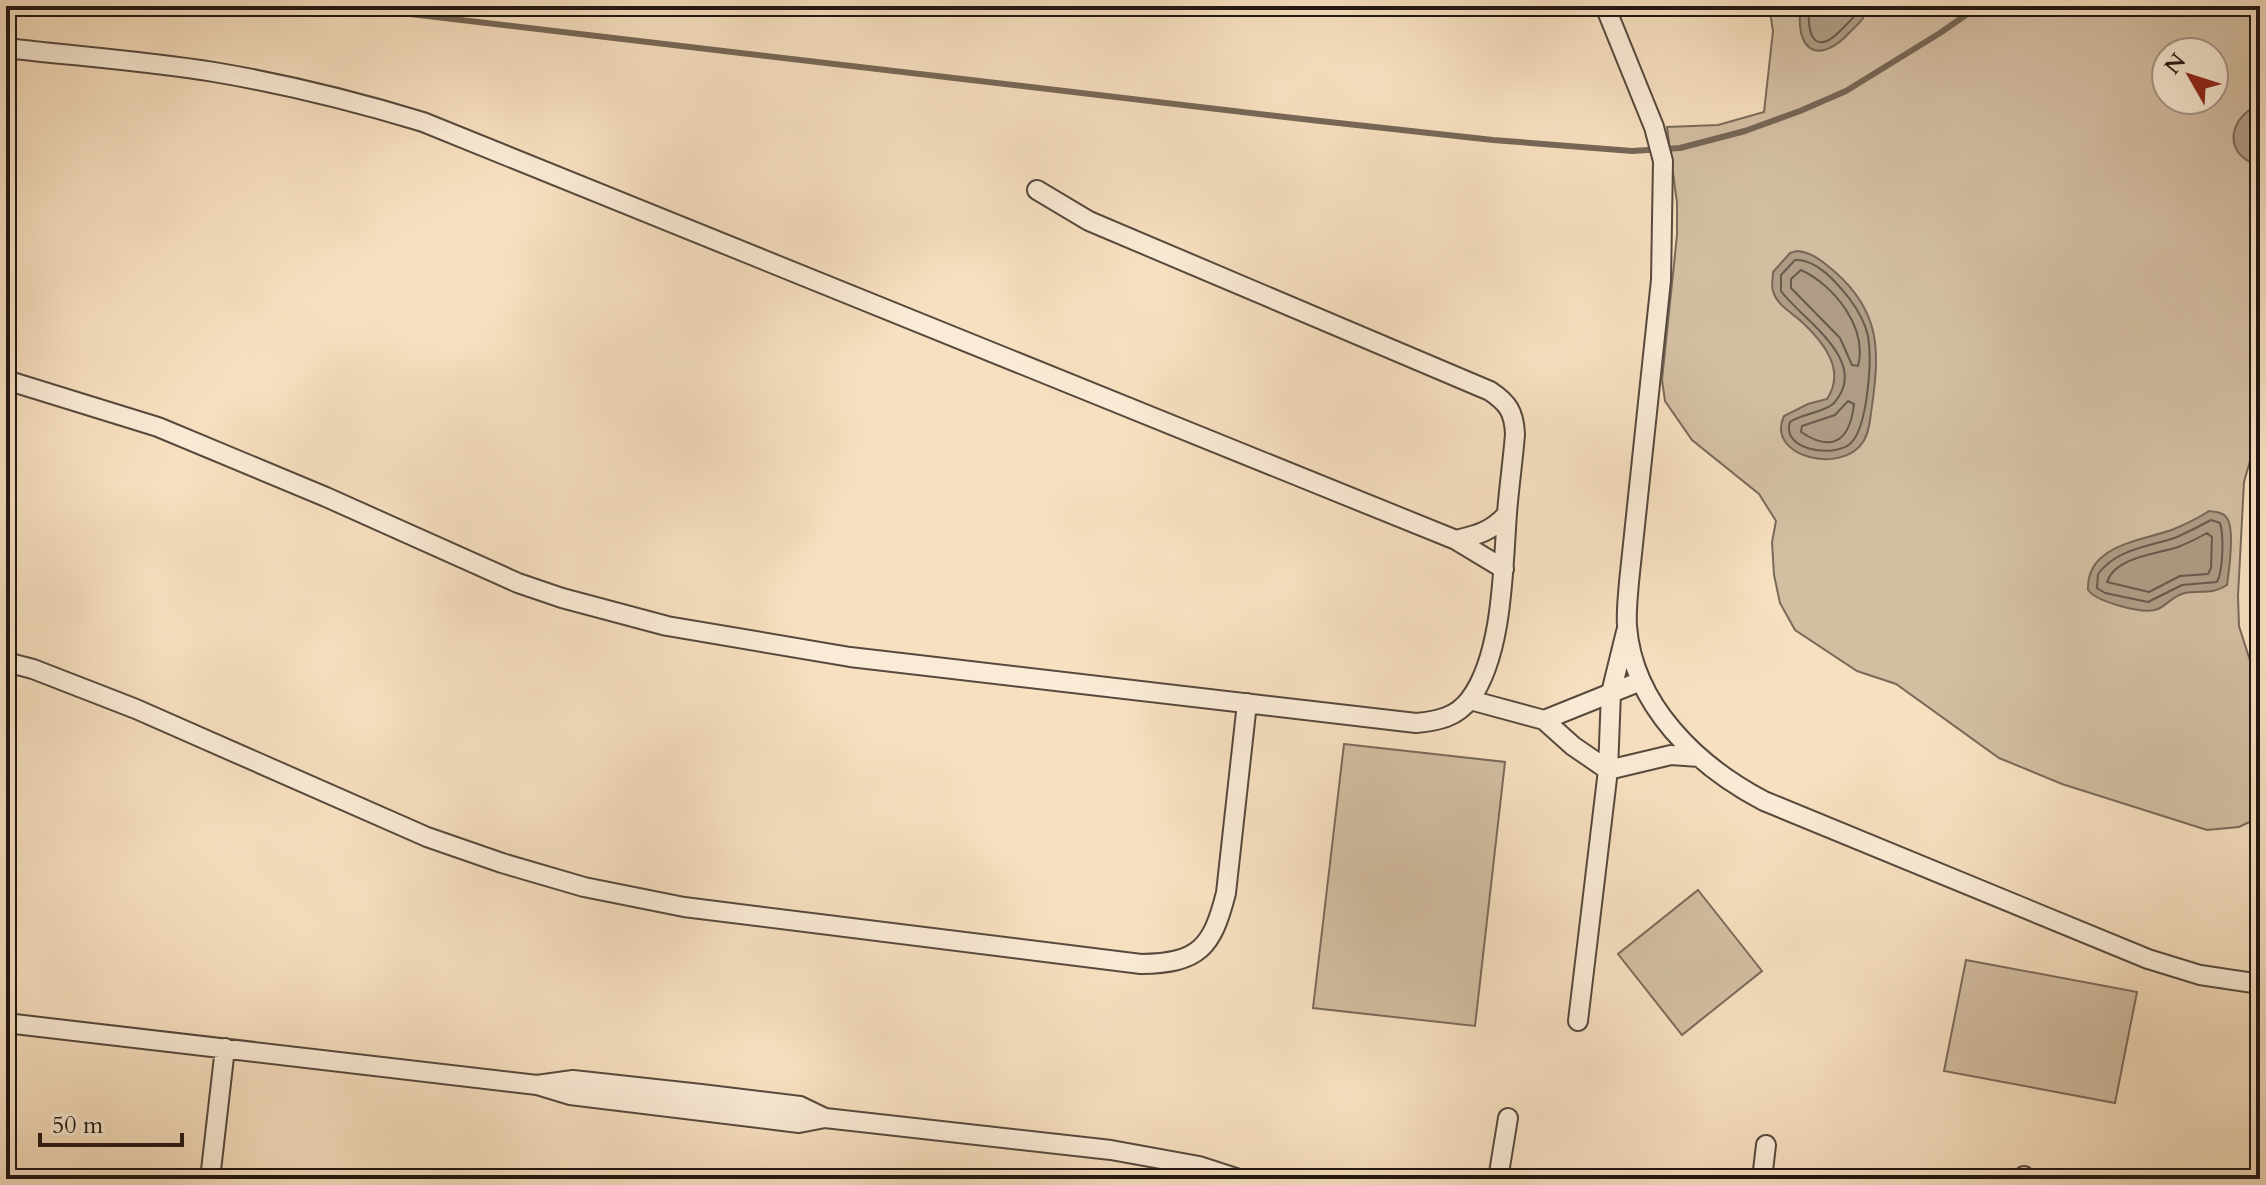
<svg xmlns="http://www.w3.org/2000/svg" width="2266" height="1185" viewBox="0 0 2266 1185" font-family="Cardo,serif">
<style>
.green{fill:#d3bea2;stroke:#7a6a5a;stroke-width:2;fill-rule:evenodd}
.water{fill:#af9c85;stroke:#776757;stroke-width:2}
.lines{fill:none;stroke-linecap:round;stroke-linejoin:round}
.shore{stroke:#685a4c;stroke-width:2}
.stream{stroke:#776757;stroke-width:6}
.minor-casing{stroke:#57493e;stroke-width:22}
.minor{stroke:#faebd6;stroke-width:18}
</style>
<rect width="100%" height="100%" fill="#f7e0c0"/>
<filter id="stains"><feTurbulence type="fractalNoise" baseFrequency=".0025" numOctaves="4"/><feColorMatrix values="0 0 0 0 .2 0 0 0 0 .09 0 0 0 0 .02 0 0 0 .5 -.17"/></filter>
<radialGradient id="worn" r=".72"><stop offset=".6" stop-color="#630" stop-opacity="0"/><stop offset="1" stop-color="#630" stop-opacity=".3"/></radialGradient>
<path class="green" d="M1769,6H2260V426L2244,482L2238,596L2239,626L2260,692V817L2239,827L2207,830L2062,784L1999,758L1896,684L1857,671L1795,630L1780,603L1774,575L1772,542L1776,521L1759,494L1692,440L1665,401L1662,380L1677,235V203L1667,127L1718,125L1764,112L1773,31ZM2166,52H2214V100H2166Z
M1344,744L1505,762L1475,1026L1313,1008Z
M1698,890L1762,971L1682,1035L1618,954Z
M1966,960L2137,992L2115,1103L1944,1071Z"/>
<path class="water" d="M1801,6H1868C1866,18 1858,24 1850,32C1818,67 1794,50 1801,6Z
M2260,105V157L2250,162C2221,147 2234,113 2260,105Z
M1797,251C1812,252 1823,262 1834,271C1880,311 1880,349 1872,406C1870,417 1870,432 1863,442C1842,475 1765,457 1784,416L1808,404L1827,399C1846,370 1824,343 1803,323C1793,313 1777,306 1773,291C1771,285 1773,279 1773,272L1790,253Z
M2209,511C2216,512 2223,512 2227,518C2235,529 2229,571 2227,585C2213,595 2200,590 2185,593C2174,595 2167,605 2158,609C2144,615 2097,602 2088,590C2086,544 2143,541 2174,529C2186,524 2198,518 2209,511Z"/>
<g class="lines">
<path class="shore" d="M1809,6C1807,39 1816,57 1844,27C1851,20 1857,15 1860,6
M1795,260C1816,258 1837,283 1849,298C1858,310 1865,322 1868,336C1872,360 1868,428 1850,444C1832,458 1781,450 1790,422C1801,414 1826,412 1834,403C1872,361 1800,318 1781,291V275Z
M1801,270C1834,285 1868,328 1858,366L1852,365L1840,338L1791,288V279Z
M1848,401L1854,404C1850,439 1834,454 1801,432L1802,426L1835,415Z
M2211,520L2220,523C2224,536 2223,571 2217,582L2182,585L2148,602L2105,593L2097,588L2098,574C2118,548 2149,547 2177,537C2188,532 2200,526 2211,520Z
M2207,533L2212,537L2211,568L2208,574L2180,576L2149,592L2107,582C2115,557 2157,554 2178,547C2188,543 2198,538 2207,533Z"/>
<path class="stream" d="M342,6L1311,120L1493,140L1632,151L1680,148L1745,131L1800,111L1846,91L1940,33L1979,6"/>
<g class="minor-casing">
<path id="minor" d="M1605,6L1654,127L1663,161L1661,280L1629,582C1628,596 1626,611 1627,626C1633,705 1697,766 1764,801L2148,959L2200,975L2260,984
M6,48C75,56 145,61 214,72C285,84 354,101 423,122L1456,540L1504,569
M6,380L158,427L326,497L518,583L562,598L667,626L850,657L1416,723C1438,721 1457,717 1470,699C1503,655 1503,567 1507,513C1509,487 1513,460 1515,434C1514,412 1508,403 1490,391L1089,221L1037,190
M1456,540C1478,535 1492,531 1507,514
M6,662L33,669L136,709L427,837L502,863L584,887L684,907L1141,964C1199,963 1212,948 1226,893L1247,703
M1470,700L1544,720L1573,746L1608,770L1671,755L1699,757
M1544,720L1641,681
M1578,1021L1608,770L1611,693L1626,632
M6,1023L537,1085L570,1095L799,1123L825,1118L800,1106L701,1094L573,1080L537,1085
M825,1118L1111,1150L1199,1166L1239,1179
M210,1179L225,1048
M1498,1179L1508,1118
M1762,1179L1766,1145
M2024,1179V1176"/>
</g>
<use href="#minor" class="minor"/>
</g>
<rect width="2266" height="1185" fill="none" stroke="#f7e0c0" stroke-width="32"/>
<rect x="8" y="8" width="2250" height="1169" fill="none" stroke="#221712" stroke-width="4"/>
<rect x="16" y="16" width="2234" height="1153" fill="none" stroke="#221712" stroke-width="2"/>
<g transform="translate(2190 76) rotate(309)"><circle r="38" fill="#faebd6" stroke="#a49688" stroke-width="2"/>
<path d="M0-6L14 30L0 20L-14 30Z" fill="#8f2418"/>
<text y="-12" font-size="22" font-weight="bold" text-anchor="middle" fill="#221712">N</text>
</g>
<path d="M40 1133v12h142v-12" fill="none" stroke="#221712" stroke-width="4"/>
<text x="52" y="1133" font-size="24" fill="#221712" stroke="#faebd6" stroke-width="6" paint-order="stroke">50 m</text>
<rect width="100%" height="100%" filter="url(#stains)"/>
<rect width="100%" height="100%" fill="url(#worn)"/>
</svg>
